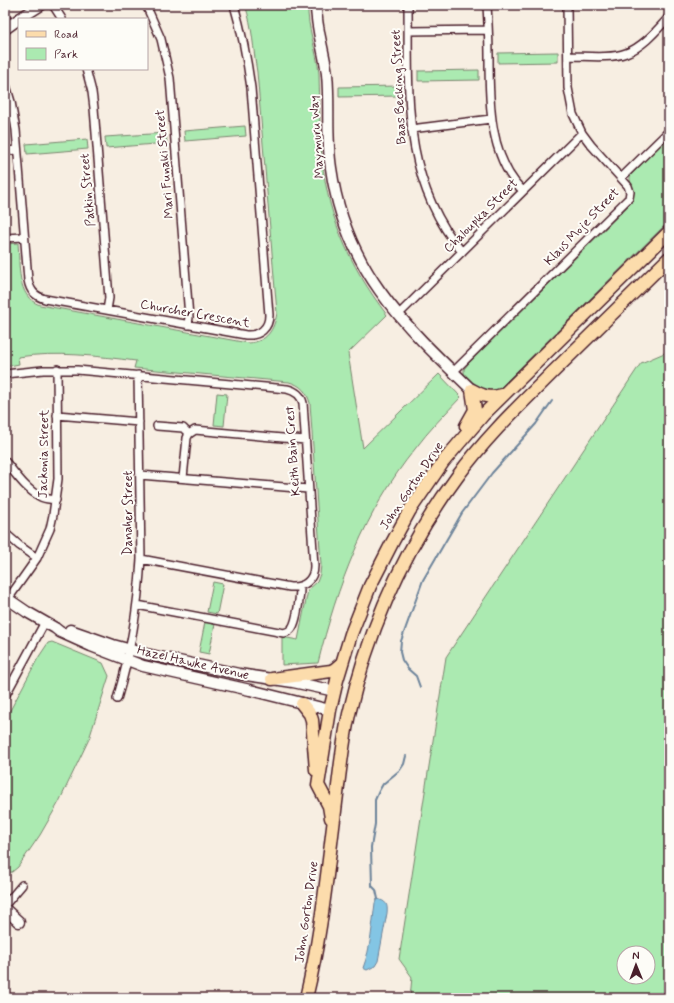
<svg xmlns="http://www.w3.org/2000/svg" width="674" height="1003" viewBox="0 0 674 1003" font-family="Mynerve,sans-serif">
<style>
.green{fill:#abeab1;stroke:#7a846e;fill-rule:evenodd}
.water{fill:#83c5e4;stroke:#6c839a}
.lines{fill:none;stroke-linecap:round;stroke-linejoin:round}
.stream{stroke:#6c839a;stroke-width:2}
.street-casing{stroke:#4a1f2b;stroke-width:10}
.secondary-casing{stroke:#4a1f2b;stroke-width:13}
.primary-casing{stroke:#4a1f2b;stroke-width:15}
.street{stroke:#fdfcf7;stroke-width:7}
.secondary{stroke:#fdfcf7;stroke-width:10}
.primary{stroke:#fcdcac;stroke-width:12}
.labels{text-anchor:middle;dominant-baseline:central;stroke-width:4;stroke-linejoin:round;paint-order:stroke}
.street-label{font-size:13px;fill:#4a1f2b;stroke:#fdfcf7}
</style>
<rect width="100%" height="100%" fill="#f7eee2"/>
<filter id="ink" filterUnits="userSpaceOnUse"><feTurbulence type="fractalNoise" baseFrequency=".025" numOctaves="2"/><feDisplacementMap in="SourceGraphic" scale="8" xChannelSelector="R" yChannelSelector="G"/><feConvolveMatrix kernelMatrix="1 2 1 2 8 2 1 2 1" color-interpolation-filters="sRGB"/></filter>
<g filter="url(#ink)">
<path class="green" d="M245,5H308C307,29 317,50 319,74C320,98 319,123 321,147C325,211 348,264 387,315L348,353L363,448L439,374L461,397C445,414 429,430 415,449C365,511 337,586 318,663L282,665V637L298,640L308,590L317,582L320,574L321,565L310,403C307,392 301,385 289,382L134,368L136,361C97,356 57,351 18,357L19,364L5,367V244L18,243C20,264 16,297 40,305L248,343C267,342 274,330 277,313L257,72C253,49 253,27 245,5Z
M558,52V62L498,63V53Z
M479,70V80L418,81V71Z
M400,86V96L339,97V87Z
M245,126L246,136L185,141L184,131Z
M166,133L167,143L106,148L105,137Z
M669,136V221L500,388L492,392L474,386L464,374V369L468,364L631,203C637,190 629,187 630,176Z
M87,139L88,149L27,154L26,144Z
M669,351V998H410L412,977L399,959L446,657L641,363ZM624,953H648V977H624Z
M217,393L227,394L224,426L214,425Z
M213,582L223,584L217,614L207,612Z
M205,622L215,624L209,654L199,652Z
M52,642L103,663L109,676L89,739L59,802L40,835L18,867L12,872L5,873V720L38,658L48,643Z"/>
<path class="water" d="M377,899C386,901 388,904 387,913L378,961L375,966L367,970L363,968C371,947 372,926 375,903Z"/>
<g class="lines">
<path class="stream" d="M420,687L416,676L408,669L402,660L400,652L401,641L423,580L462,513L492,473L536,424L552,401
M378,899L376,890L372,886L371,847L375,824V800L379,791L383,784L400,770L404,764L406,756"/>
<g class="street-casing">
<path id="street" d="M53,5L62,19
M146,5L161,39L170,78L189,317L188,325
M408,5C409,94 401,178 462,252
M487,5C488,22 489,40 489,57C489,101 489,158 523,191
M5,17L10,25
M408,31L488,30
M568,56C585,56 611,59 626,53C643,47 657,30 669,17
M86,69L92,92L94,108L109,298L107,310
M5,82L11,102L16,130L28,280C30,291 35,296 45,299L246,335C260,336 269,328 269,315L251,88C247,59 242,32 234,5
M411,129L491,119
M5,151L17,150
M621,178L669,131
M5,238L24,237
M398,315L582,133
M453,372L629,198L630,192L628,186L591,145L582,133L573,114L568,88L567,5
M5,374L43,370H77L287,389C296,391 301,395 303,403L314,566C314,580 304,588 290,587L141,559
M57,415L139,422
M157,426L183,428L189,434
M5,461C15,473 26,490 41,497C45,499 51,499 56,500
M140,475L308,489
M183,478L187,438L189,434L195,430L305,440
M5,533L20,546L37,558
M8,599L37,558L50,529L53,515L58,479L57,369
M137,605L284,633C288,632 290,631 292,628C297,621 300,596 300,587
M5,696L45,622
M117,699C131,653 138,607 141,559L138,375
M5,905L22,885"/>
</g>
<g class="secondary-casing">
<path id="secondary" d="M316,5C316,29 324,50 327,74C330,105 326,136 331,168C345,269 402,323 472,390
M19,19L41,5
M5,29L19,19
M5,597L27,612L55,628L60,632L91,646L143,666L250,690L330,710
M70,630L113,645L146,654L239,674L293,682L335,691
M5,909L19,922"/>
</g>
<g class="primary-casing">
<path id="primary" d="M472,390C483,396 490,399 502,395
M466,426L475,410L472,390
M272,679L331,671L335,669L342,663
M302,704L310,714L312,720L316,770
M331,818L329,806L318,785L330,710L337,680L351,634L370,586L392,543L410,510L443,462L483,415L669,232
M306,998C321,937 327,874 335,811C339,779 342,746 349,714C369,628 405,547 457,477C486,437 521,404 556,369C594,332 631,295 669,258"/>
</g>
<use href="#street" class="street"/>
<use href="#secondary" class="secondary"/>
<use href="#primary" class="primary"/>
</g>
</g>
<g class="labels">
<g class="street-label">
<text transform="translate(399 87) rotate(-93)">Baas Becking Street</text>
<text transform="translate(317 137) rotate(-94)">Maymuru Way</text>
<text transform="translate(165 164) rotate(-95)">Mari Funaki Street</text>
<text transform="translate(88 190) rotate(-95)">Patkin Street</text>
<text transform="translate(481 216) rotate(-45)">Chaloupka Street</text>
<text transform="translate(582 227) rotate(-46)">Klaus Moje Street</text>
<text transform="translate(195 314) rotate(10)">Churcher Crescent</text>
<text transform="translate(293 451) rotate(-94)">Keith Bain Crest</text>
<text transform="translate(44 454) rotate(-89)">Jackonia Street</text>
<text transform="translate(412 486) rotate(-56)">John Gorton Drive</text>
<text transform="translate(128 513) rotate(-90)">Danaher Street</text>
<text transform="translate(193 663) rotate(13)">Hazel Hawke Avenue</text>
<text transform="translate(307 912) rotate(-82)">John Gorton Drive</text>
</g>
</g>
<rect width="674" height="1003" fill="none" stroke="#fdfcf7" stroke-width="20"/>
<rect x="10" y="10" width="654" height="983" fill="none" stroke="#4a1f2b" stroke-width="1.5" filter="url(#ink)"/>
<rect x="18" y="18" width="130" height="52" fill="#fdfcf7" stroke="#b5a4a5"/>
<rect x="26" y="31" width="20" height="6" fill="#fcdcac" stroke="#b5a4a5"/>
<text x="54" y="38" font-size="12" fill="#4a1f2b">Road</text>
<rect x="26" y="48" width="20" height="12" fill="#abeab1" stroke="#b5a4a5"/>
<text x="54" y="58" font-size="12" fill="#4a1f2b">Park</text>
<g transform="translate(636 965) rotate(359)"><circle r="19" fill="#fdfcf7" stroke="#b5a4a5"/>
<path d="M0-3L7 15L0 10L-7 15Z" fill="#4a1f2b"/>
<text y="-6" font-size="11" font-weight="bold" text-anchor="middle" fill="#4a1f2b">N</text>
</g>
</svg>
